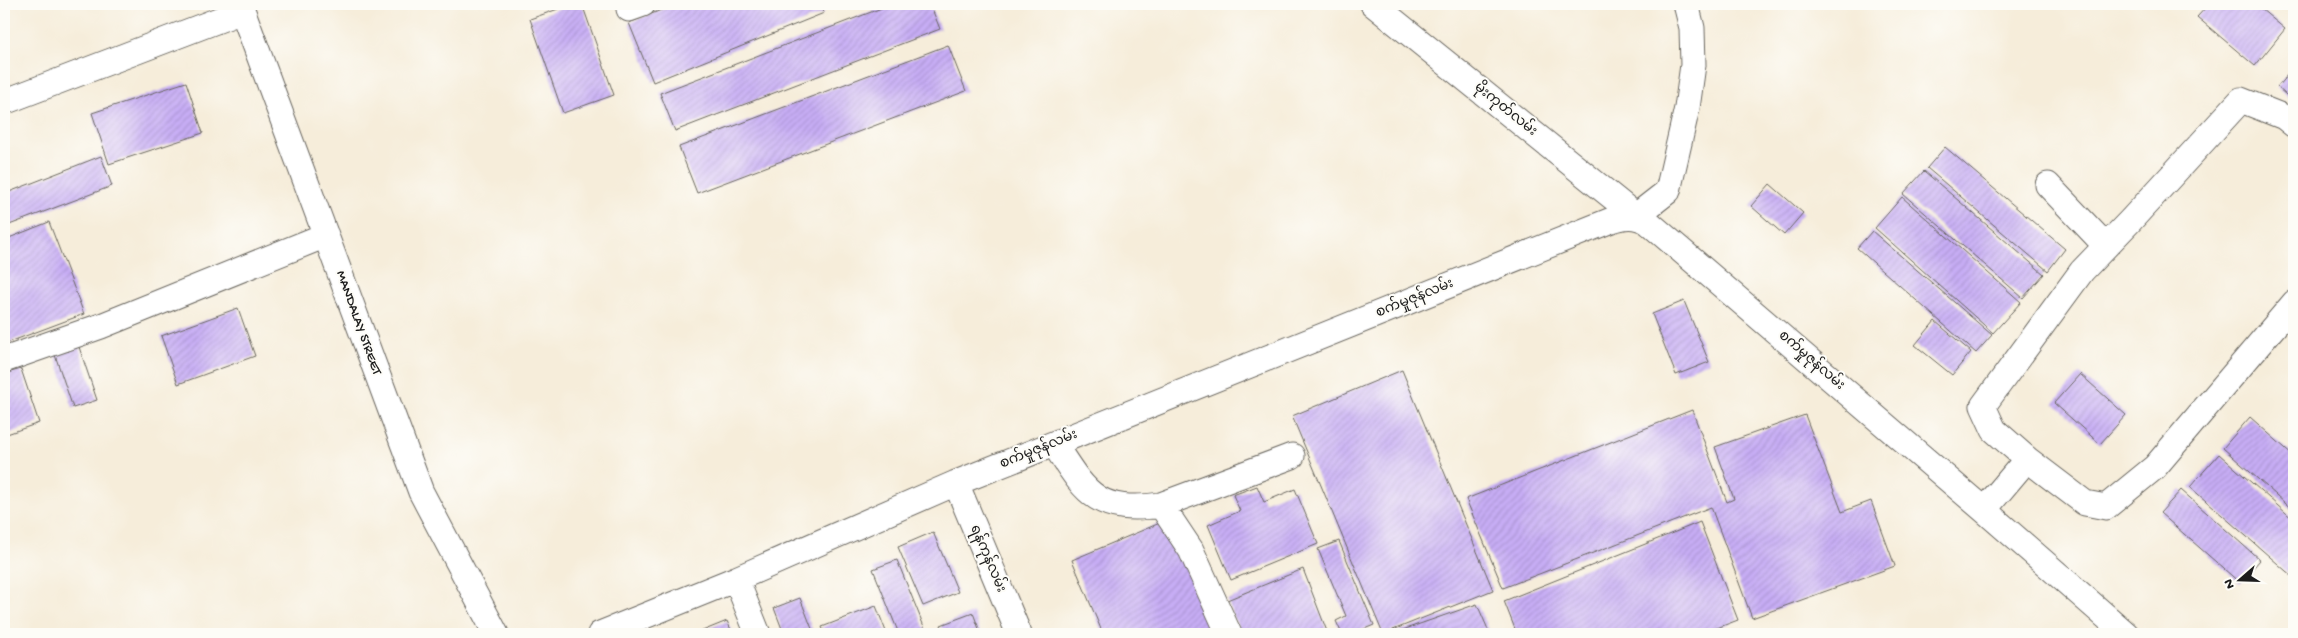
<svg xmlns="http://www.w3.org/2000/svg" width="2298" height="638" viewBox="0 0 2298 638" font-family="'Gochi Hand','Noto Sans Myanmar',sans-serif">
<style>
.building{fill:url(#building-hatch)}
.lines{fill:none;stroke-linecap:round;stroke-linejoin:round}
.minor-casing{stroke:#68655e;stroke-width:27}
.minor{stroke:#fff;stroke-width:25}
.labels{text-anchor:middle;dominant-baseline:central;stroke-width:4;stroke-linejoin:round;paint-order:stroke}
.street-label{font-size:14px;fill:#1c1c1c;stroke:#fdfcf7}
</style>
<defs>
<pattern id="building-hatch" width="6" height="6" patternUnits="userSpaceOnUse" patternTransform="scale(1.25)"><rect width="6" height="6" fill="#c7adf5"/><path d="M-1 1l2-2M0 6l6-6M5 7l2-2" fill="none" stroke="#aa94d1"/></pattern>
</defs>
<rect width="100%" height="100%" fill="#fdfcf7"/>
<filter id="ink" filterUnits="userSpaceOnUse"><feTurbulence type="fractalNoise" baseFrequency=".02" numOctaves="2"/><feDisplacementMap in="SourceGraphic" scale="10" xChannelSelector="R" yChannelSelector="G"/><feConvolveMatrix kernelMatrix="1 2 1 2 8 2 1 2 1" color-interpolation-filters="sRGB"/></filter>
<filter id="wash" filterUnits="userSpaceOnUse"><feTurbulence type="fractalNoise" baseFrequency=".0096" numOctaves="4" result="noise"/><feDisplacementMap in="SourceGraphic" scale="20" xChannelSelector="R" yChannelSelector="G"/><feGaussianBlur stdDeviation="1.12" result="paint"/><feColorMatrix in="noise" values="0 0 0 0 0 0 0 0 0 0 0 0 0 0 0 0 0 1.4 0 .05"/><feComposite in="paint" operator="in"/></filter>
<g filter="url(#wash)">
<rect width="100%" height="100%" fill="#f6edda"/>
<g id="blocks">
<path class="building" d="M572,4H582L614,95L563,113L530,19Z
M676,4H821L824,13L653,82L629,23Z
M892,4H930L940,29L675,131L660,93Z
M2209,4H2255L2285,29L2255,66L2197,17Z
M948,45L966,91L697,193L679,147Z
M2294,67V102L2277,87Z
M186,82L203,133L109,164L92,113Z
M1945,147L2065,249L2048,271L1927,168Z
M101,156L112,186L4,227V194Z
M1924,171L2044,274L2023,298L1903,194Z
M1770,184L1803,213L1784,235L1751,206Z
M1902,197L2021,302L1993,333L1875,228Z
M49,222L84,314L4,344V240Z
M1872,231L1992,335L1976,353L1857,248Z
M1684,301L1709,362L1676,375L1652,314Z
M238,308L255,356L178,384L161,336Z
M1935,321L1971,352L1952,375L1915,345Z
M79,347L97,400L73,408L55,355Z
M21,369L39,423L4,435V374Z
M1402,370L1493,590L1383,634L1292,416Z
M2080,374L2126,415L2100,444L2054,403Z
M1692,410L1727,502L1734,499L1715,447L1805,415L1842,512L1871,501L1895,566L1752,618L1711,507L1503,588L1466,499Z
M2250,417L2294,456V511L2223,448Z
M2219,454L2294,520V578L2190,487Z
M1257,486L1264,502L1295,489L1318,544L1231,580L1208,525L1240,511L1233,495Z
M2181,490L2260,560L2240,583L2160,513Z
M1167,520L1216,634H1103L1072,560Z
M1700,522L1738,620L1701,634H1517L1504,601Z
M933,532L958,592L923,606L898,547Z
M1339,541L1374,625L1352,634H1342L1336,621L1346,616L1318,549Z
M897,560L927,634H899L873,569Z
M1303,569L1328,634H1241L1227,600Z
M800,598L814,634H784L774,608Z
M1477,604L1490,634H1391Z
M876,606L887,634H825L822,627Z
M973,613L981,634H945L941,625Z
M727,621L733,634H695Z"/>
</g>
</g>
<g filter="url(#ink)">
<use href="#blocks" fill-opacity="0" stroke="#68655e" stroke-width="1"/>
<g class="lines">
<g class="minor-casing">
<path id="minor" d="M240,4L421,492L496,634
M1373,4L1636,216L1668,191L1687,108L1693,65L1692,28L1686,4
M629,9L643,4
M4,102L242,11
M2048,185L2106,246
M4,360L101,326L326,235
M1054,444C1086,493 1096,514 1161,505L1292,456
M2027,459L2085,503L2106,507L2155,467L2294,303
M956,483L1019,634
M1161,505L1191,550L1229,634
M1984,510L2027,459L1994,430L1983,406L2082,271L2131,220L2241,100L2284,117L2294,125
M736,579L758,634
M600,634L736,579L956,483L1609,221C1624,216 1634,214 1648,222L1984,510L2126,634"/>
</g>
<use href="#minor" class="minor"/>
</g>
</g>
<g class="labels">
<g class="street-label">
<text transform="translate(1505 110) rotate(39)">မိုးကုတ်လမ်း</text>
<text transform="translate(1415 299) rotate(-22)">စက်မှုဇုန်လမ်း</text>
<text transform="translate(358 323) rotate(70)">MANDALAY STREET</text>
<text transform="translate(1811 361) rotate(41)">စက်မှုဇုန်လမ်း</text>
<text transform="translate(1039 450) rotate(-22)">စက်မှုဇုန်လမ်း</text>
<text transform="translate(987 559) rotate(67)">ရန်ကုန်လမ်း</text>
</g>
</g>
<rect width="2298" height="638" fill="none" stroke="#fdfcf7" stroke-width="20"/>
<g transform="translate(2240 580) rotate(250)" stroke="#fdfcf7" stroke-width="4" paint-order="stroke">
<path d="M0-4L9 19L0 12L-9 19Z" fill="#1c1c1c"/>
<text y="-8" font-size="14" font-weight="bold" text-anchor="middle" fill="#1c1c1c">N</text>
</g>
</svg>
